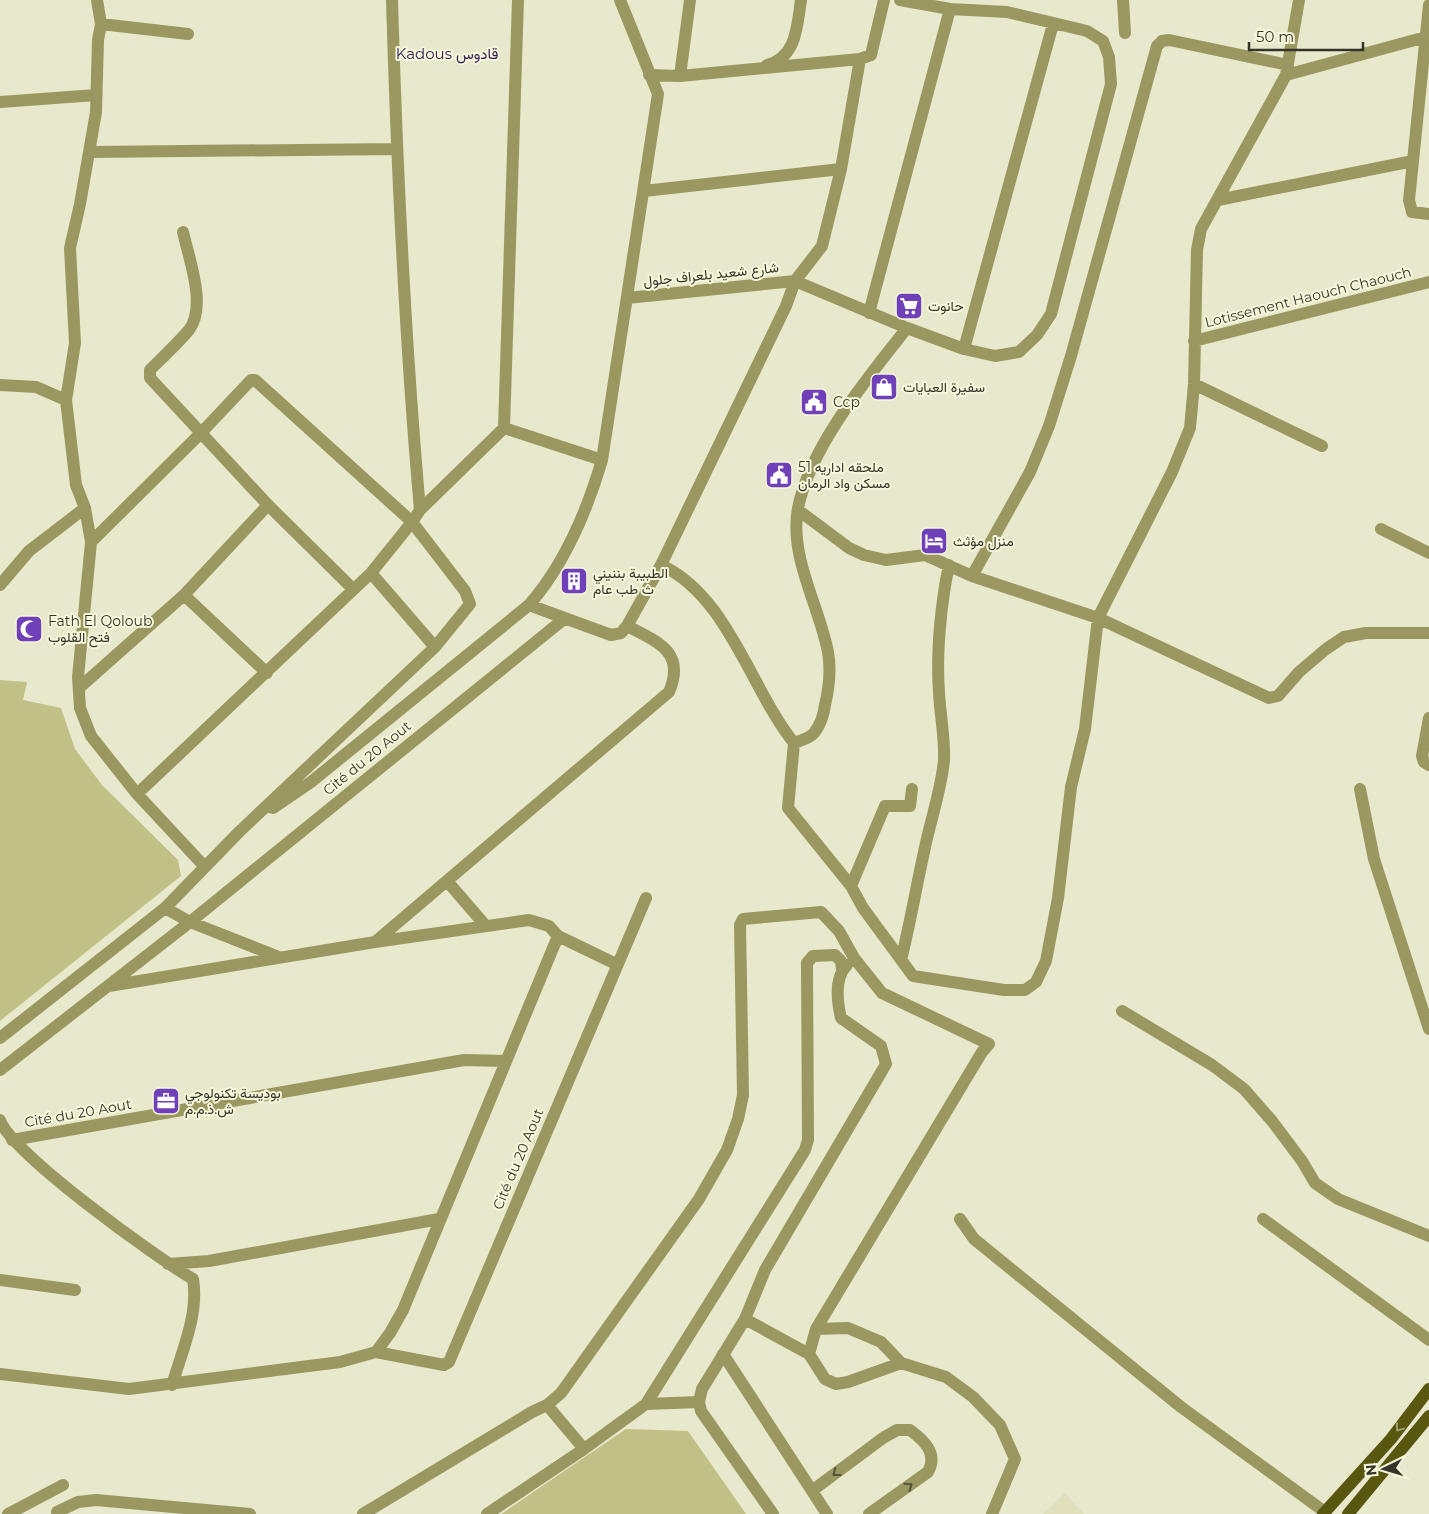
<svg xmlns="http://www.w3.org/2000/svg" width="1429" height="1514" viewBox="0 0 1429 1514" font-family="Montserrat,Vazirmatn,sans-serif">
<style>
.built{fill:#e0e0bd}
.green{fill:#c1c086}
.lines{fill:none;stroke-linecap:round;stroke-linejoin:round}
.minor{stroke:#9a9860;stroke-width:12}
.major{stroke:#595610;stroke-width:12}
.oneway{stroke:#a09e6b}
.oneway2{stroke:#53523a}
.labels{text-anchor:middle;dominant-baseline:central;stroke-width:4;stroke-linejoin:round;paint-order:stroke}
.street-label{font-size:14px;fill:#35342a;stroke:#f6f6da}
.poi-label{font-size:14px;fill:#35342a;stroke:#f6f6da;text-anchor:start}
.neighbourhood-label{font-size:15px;fill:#321c56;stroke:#f6f6da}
</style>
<rect width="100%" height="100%" fill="#e8e8cd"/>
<path class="built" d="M1065,1493L1084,1514H1043Z"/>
<path class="green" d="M0,680L27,682L23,700L61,708L75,749L102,785L178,860L181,876L0,1021Z
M626,1429L688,1431L746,1514H501Z"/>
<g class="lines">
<path class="minor" d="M97,0L101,24L98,40L96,112L80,204L70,248L75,343L66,400L76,485L85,508L91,542L78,677L80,708L91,736L137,794L205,867
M1123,0L1125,33
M1429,5L1409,200L1412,212L1429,214
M101,24L188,34
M767,65C797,57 797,26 801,0
M649,75L680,76L860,59
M1286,75L1426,37
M680,76L690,0
M0,102L96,95
M89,152L396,149
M644,191L841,169
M1218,200L1413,161
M183,232C189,259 207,306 189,330C177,344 163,357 150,370V378L268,505L353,589
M627,298L795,281L907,328L964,349L995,356L1019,352L1037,335L1051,314L1111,84L1109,57L1103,41L1087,31L1007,12L950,9L900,0
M869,313L950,9
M1194,341L1429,282
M964,349L1053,24
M1194,384L1322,446
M0,385L36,387L66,400
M504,428L602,460
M420,510L504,428L518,0
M798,510L849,548L864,555L886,560L925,555L972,576L1098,618L1269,698L1278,696L1299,672L1326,649L1344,637L1366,633H1429
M1381,529L1429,553
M91,542L200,434L251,380H255L412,522L371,573L137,794
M661,565C728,596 750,688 794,743C800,741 810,738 814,733C820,726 824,714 825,705C829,688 831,669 828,652C819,605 789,557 798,508C810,447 868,377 907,328
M371,573L435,647
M972,576L1030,472L1049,426L1071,356L1157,46L1162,41L1169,40L1288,65
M0,585L29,551L85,508
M184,595L267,673
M529,605L611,635L621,633L627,626L661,565L786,306L795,281L822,246L841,169L860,59L871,55L884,0
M79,688L184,595L268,505
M1429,718L1422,756L1424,762L1429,765
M794,743L788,808L851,886L885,806H910L912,789
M1360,789L1374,859L1429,1029
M273,808L311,782L529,605C564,565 587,511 602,460L658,94L620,0
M447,881L485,925
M851,886L863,908L913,976L1004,990H1025L1036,982L1046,961L1058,898L1071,787L1085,729L1098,618L1172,472L1190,428L1194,384L1197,250L1201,229L1286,75L1299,0
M165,908L190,922L279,957
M558,936L616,964
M375,942L669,692C686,652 658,642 627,626
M901,960C910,924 916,888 924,852C930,821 941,792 944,760C945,737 940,715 939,692C936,654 941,602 949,565
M1122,1011L1212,1065L1244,1089L1272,1121L1302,1161L1315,1183L1338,1199L1429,1236
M0,1038L165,908L240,831L435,647L470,604L465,591L412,522L420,510C405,340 397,170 392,0
M0,1070L190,922L564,619
M0,1120C10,1152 158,1259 193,1279C199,1314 182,1351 172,1385
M12,1140L464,1060L505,1061
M960,1219L974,1239L1181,1407L1325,1512
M1263,1219L1429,1340
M168,1264L209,1261L439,1219
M0,1280L75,1290
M745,1319L809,1354L825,1379L836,1384L848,1382L901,1363
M816,1329L848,1328L881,1342L901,1363L946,1377L973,1397L1000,1425L1015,1459L992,1514
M376,1352L444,1365L449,1362L646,898
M723,1354L827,1514
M0,1374L129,1389L340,1362L376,1352L390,1333L403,1310L558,936L549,926L529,920L375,942L109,986
M646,1404L699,1402
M547,1405L584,1449
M813,1490L883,1438L897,1430H910C925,1441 938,1454 928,1472L869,1514
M57,1512L78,1502L96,1500L250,1514
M8,1514L63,1485
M363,1514L532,1412L547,1405L561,1393L699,1199L727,1150L738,1119L743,1095L740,925L743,919L821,912L839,931L854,958L882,993L989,1044L982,1052L816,1329L809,1354
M487,1514L584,1449L646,1404L805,1150L808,1140L807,963L813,956L835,955L841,961L842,970
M773,1514L701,1411L699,1402L702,1389L745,1319L765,1270L886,1064L881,1046L841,1018C837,1001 834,978 847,965"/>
<path class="major" d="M1323,1514L1391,1439L1429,1389
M1348,1514L1429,1416"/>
</g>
<defs><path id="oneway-chevron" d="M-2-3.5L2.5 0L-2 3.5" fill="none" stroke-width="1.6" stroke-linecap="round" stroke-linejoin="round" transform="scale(1.25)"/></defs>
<use class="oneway" href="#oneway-chevron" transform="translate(1399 1428) rotate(127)"/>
<g class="oneway2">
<use href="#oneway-chevron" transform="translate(836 1473) rotate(143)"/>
<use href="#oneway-chevron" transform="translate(909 1486) rotate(-35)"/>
</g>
<defs>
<g id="supermarket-square" transform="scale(1.4375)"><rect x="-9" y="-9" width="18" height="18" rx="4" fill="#6f40b8" stroke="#f6f6da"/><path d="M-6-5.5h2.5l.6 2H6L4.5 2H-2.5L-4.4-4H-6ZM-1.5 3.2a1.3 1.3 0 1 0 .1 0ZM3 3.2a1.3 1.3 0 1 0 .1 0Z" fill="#fff"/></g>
<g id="shop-square" transform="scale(1.4375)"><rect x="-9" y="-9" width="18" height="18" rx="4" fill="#6f40b8" stroke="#f6f6da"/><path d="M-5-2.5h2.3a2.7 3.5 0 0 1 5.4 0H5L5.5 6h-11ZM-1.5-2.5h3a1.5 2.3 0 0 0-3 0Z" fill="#fff"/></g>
<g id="civic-square" transform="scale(1.4375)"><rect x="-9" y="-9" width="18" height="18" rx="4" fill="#6f40b8" stroke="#f6f6da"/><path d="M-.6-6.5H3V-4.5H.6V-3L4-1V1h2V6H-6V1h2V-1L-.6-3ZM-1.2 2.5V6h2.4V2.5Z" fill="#fff"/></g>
<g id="hotel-square" transform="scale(1.4375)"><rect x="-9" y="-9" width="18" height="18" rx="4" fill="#6f40b8" stroke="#f6f6da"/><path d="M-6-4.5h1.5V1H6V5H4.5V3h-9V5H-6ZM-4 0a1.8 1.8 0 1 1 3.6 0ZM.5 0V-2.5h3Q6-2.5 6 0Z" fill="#fff"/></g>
<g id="building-square" transform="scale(1.4375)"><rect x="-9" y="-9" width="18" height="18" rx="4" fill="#6f40b8" stroke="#f6f6da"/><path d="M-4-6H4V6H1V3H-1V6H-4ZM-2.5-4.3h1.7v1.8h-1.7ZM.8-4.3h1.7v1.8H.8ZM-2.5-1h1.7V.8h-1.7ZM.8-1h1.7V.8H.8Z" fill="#fff"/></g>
<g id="mosque-square" transform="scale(1.4375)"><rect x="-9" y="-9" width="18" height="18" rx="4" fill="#6f40b8" stroke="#f6f6da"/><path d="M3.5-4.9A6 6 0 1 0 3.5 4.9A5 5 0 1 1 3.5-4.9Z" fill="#fff"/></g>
<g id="office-square" transform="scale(1.4375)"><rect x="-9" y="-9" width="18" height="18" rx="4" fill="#6f40b8" stroke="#f6f6da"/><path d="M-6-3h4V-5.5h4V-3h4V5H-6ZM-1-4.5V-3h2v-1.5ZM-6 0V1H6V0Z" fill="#fff"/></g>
</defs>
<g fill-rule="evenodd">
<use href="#supermarket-square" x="909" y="306"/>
<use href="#shop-square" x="884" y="387"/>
<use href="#civic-square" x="814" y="402"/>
<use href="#civic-square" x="779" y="475"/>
<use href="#hotel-square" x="934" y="541"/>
<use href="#building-square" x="574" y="581"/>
<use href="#mosque-square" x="29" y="629"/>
<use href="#office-square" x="166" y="1101"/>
</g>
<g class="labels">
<g class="street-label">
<text transform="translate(711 274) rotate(-6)">شارع شعيد بلعراف جلول</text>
<text transform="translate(1308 297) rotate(-14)">Lotissement Haouch Chaouch</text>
<text transform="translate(367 758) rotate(-39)">Cité du 20 Aout</text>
<text transform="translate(78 1113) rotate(-10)">Cité du 20 Aout</text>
<text transform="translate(518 1159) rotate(-67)">Cité du 20 Aout</text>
</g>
<g class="poi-label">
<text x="928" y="306">حانوت</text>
<text x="903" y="387">سفيرة العبايات</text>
<text x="833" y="402">Ccp</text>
<text x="798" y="467">ملحقه اداريه 51<tspan x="798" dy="16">مسكن واد الرمان</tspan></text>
<text x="953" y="541">منزل مؤثث</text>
<text x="593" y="573">الطبيبة بننيني<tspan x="593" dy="16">ث طب عام</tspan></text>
<text x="48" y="621">Fath El Qoloub<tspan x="48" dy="16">فتح القلوب</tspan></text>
<text x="185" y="1093">بوديسة تكنولوجي<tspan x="185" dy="16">ش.ذ.م.م</tspan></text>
</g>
<g class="neighbourhood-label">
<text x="447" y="53">Kadous قادوس</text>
</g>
</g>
<g transform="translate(1384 1469) rotate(265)" stroke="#f6f6da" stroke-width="4" paint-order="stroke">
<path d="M0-4L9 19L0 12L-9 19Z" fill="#35342a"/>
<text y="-8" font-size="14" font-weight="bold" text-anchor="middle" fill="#35342a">N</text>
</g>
<path d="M1249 42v8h114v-8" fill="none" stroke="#35342a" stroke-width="2.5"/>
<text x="1256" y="42" font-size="15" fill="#35342a" stroke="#f6f6da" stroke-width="4" paint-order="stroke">50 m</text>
</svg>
